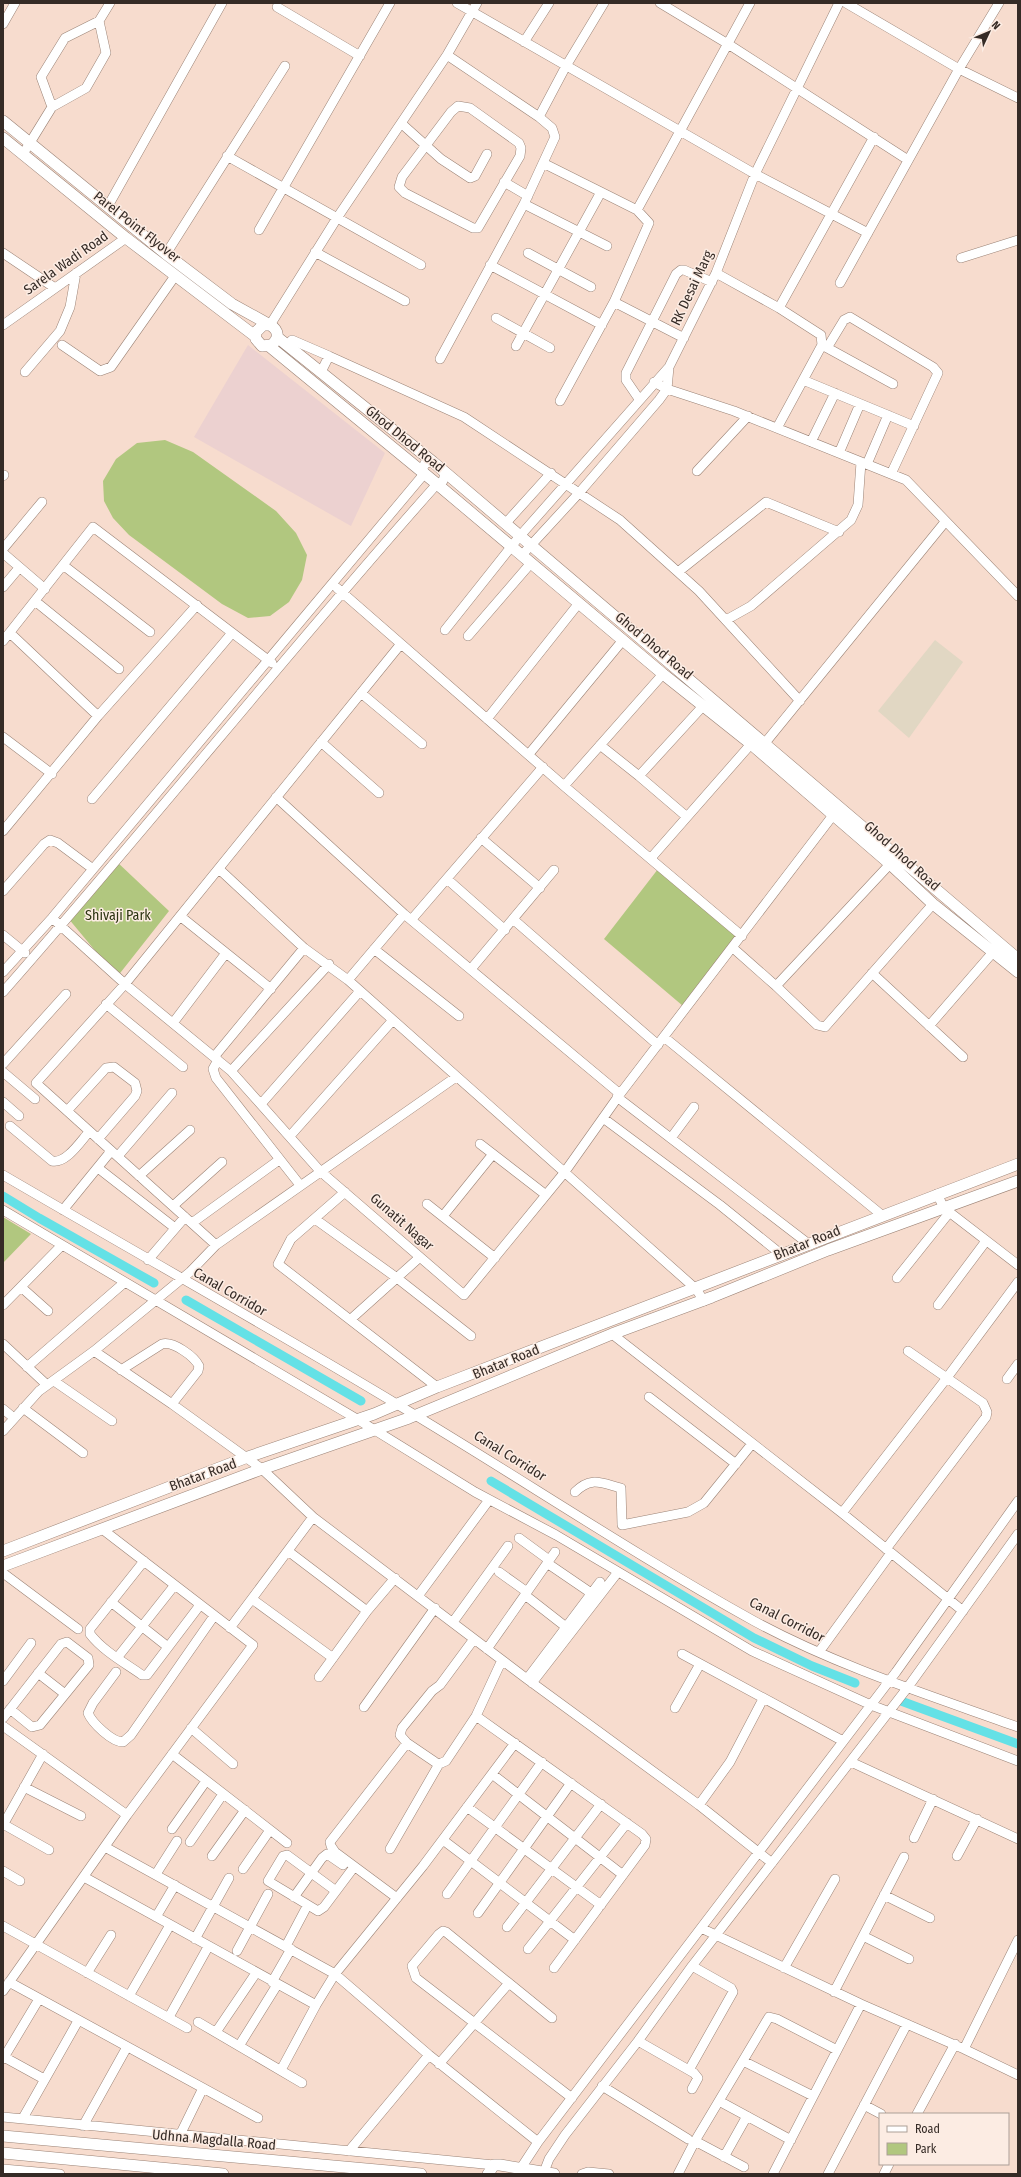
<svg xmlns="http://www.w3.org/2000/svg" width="1021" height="2177" viewBox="0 0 1021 2177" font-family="'Fira Sans Condensed',sans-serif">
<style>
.education{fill:#ecd1d0}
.medical{fill:#e1d7c3}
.green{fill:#b1c77f}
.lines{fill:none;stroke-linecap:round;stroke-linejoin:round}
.canal{stroke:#64e1e6;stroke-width:9}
.minor-casing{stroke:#9b8376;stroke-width:10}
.major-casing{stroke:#9b8376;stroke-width:12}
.minor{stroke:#fff;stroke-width:9}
.major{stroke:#fff;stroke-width:11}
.labels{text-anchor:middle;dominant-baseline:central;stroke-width:3;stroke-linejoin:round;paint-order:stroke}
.street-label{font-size:14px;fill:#352b26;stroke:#fcece3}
.park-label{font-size:14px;fill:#2c3512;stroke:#fcece3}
</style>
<rect width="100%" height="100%" fill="#f7dcce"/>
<path class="education" d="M248,345L385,453L351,526L194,437Z"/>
<path class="medical" d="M935,640L963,662L909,738L878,711Z"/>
<path class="green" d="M165,440L193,452L276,511L296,533L307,555L302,580L289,602L270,616L248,618L222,604L129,535L113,518L104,501L103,481L116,459L137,443Z
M116,861L169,911L117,977L68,918Z
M658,869L738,936L683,1006L604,939Z
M3,1217L31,1234L3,1263Z"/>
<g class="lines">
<path class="canal" d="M3,1196L39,1218L154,1283
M186,1300L361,1401
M491,1481L754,1638L812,1666L855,1683
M901,1701L1018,1744"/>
<g class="minor-casing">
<path id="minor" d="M457,3L755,174L868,233
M660,3L728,44L908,160
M846,3L959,69L1018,98
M277,7L360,56
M3,24L15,3
M524,42L549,3
M458,106L470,108L519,143L521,148L520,156L478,228H473L405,193L399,187L402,177L451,112Z
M52,107L86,88L106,53L99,21
M539,117L566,66L604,3
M402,124L441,159L470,178L475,176L487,154
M23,154L52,107L41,77L65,38L99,21L110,3
M227,156L421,265
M543,163L637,210L649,223L614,302L560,401
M504,182L528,196
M524,204L607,246
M108,206L222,3
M637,210L750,3
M259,230L390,3
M315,252L405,301
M3,253L55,288
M528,253L591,287
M166,254L285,66
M961,258L1018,240
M490,265L602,325
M716,273L779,308L821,335L822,345L777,428
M840,283L959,69L999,3
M614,302L684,338
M779,308L874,137
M496,318L550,348
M3,325L126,238
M270,325L337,218L447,55L477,3
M62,345L100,371L111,367L175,276
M287,345L292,340L329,356
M822,345L893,384
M516,346L601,192
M827,348L844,320L850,317L933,367L938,373L891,474
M440,359L524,204L555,137L552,128L539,117L447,55
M25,372L60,331L70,307L76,273
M321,372L329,356L464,417L620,520L699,591L800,701
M803,380L914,426
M654,382L667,389L734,411L906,480L1018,596
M639,399L626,380V373L676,274L681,270H684L712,282
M811,442L835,393
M839,453L860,404
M867,464L888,415
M697,471L748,416
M3,476L4,475
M505,524L551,473
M3,549L42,502
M3,553L45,589
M522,555L579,493L659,400L667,389L669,367
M63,565L150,632
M678,572L766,502L839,532
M3,587L19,568
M337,588L564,786L742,936
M35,601L119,669
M726,620L751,606L851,520L858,505L861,462
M445,630L519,537L669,367L716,273L755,174L839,3
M10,633L98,716
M468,636L531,563
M3,641L93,527L272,663
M361,693L422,744
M487,719L579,603
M3,737L52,774
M321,742L379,793
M765,743L945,522
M600,745L639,776L703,706
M529,754L623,640
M639,776L687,817
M564,786L663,674
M276,797L404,914L620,1094
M92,799L232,633
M3,831L98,716L197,605
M481,838L540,888
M651,858L751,744
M219,869L304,948L348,980L696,1289L704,1301
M447,879L505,930
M3,891L44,844L50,840L58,843L93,869
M180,916L271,989
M52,918L125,984L231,1071L320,1171L464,1295L564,1173L620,1094L837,810
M412,919L543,767
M514,920L658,1045
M3,935L25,953
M733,948L776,986L817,1025L825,1027L933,904
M374,949L459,1016
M471,969L554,870
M3,972L52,918L424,474L423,468L425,463L433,462
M872,973L963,1057
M348,980L404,914
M776,986L890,864
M3,992C150,825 289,650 437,484L443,481L445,473
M106,1004L183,1067
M173,1023L226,953
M929,1026L994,951
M664,1037L883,1216
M214,1057L304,948
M218,1060L213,1069L216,1078L300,1185
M3,1064L66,994
M231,1071L329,964
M3,1072L35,1099
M617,1097L810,1245
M3,1102L19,1116
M261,1104L360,991
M67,1111L106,1068L114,1067L135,1083L137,1091L135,1096L98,1139
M603,1118L720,1205L782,1255
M10,1126L52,1161C66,1164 80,1142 89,1132
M290,1136L393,1020
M671,1138L694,1107
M480,1144L546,1195
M118,1156L172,1093
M98,1168L175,1228
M3,1175C135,1252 269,1327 400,1406C519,1477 633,1554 754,1621C837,1666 929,1695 1018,1727
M139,1176L190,1130
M345,1192L291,1239L278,1264L437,1387
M937,1194L944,1208L1018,1265
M427,1204L495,1258
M173,1206L222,1162
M3,1210L357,1419L475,1492L556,1535L752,1651L871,1705L1018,1761
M63,1210L111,1151
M443,1216L493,1154
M315,1219L397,1278L471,1336
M192,1223L279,1160
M216,1245L36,1083L125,984L400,645
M148,1260L185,1217
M897,1278L949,1213
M21,1287L48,1311
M3,1305L62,1245
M938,1305L986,1241
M351,1319L420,1257
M612,1334L842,1513L963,1611
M3,1344L47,1385
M94,1351L172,1404L262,1469L313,1517L527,1679L699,1805L772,1863
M27,1367L125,1282
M121,1370L162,1344C173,1341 194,1356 199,1366L198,1371L172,1404
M1007,1379L1018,1364
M54,1381L112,1421
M649,1397L736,1464
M23,1408L83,1453
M3,1409L14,1418
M3,1431L39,1391L94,1351L190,1272L216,1245L456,1077
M575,1492C591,1476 601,1483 621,1488L622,1525L688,1512L704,1503L751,1445
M842,1513L946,1379L1018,1282
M519,1538L549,1560
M886,1549L986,1417L987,1412L983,1403L908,1351
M288,1551L367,1611
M144,1561L90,1629V1634C103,1651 125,1663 142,1675H147L200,1605
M547,1563L591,1593
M499,1572L527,1592
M3,1573L78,1629
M525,1595L566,1627
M418,1596L489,1500
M252,1599L333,1658
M111,1602L168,1647
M453,1622L508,1546
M230,1628L313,1517
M474,1639L440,1685L432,1691L402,1728L400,1735L407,1743L435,1762L439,1764L446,1761L476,1716L502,1660
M487,1649L555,1552
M819,1652L891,1553
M682,1654L843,1741
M117,1658L174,1586
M116,1672L93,1703L88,1713C92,1723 112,1742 123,1742L131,1735L214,1616
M38,1673L65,1694
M319,1677L367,1611L395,1578
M527,1679L600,1582
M3,1681L31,1643
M532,1683L618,1572
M364,1707L435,1608
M675,1708L700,1664
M476,1716L642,1834L646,1839L645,1845L554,1968
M3,1718L4,1717L61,1644L67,1642L88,1658L89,1665L40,1725L32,1727L10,1709
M3,1726L127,1815
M191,1728L233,1764
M172,1754L287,1843
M851,1762L1018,1839
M492,1774L623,1875
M24,1787L81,1816
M699,1805L730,1762L763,1699
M467,1807L601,1905
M3,1824L49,1850
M3,1825L43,1754
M172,1829L206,1781
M914,1838L933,1799
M443,1840L575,1940
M190,1842L223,1794
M105,1847L335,1974L429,2055L538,2142
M390,1849L439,1764
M212,1856L245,1810
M957,1856L977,1819
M243,1869L270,1830
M3,1871L20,1881
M156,1874L177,1841
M84,1877L316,2005
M336,1891L287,1855L283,1856L268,1881L318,1911L324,1907L351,1871
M447,1894L542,1762
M884,1895L930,1918
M294,1897L322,1858L327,1854L343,1865
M397,1898L335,1852L331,1846L330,1842L407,1743
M478,1913L571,1783
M156,1917L175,1885
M3,1926L187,2028
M507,1927L601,1804
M701,1928L861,2004L964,2049L1018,1940
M863,1936L909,1959
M195,1939L229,1878
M286,1946L305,1910
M528,1949L627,1823
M237,1951L268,1894
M784,1968L835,1879
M87,1973L111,1935
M9,1982L258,2118
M272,1982L291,1949
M3,1991L127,1815L253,1645L102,1529
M834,1992L904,1857
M129,1996L170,1925
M169,2017L208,1947
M552,2018L446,1932L443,1931L439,1934L412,1966L416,1978L572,2098
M198,2022L302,2083
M216,2032L256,1973
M638,2041L694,2073L698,2078L692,2089
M239,2046L277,1985
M964,2049L1018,2075
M4,2057L44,2079
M3,2059L39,1999
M743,2061L813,2096
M439,2064L509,1983
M281,2070L316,2005L335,1974L423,1866L515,1743
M689,2070L733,1992L731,1988L692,1966
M602,2086L688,2139
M719,2101L791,2140
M864,2105L881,2114
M917,2114L955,2044
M3,2117L494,2165
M23,2118L78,2021
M83,2126L127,2047
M180,2135L203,2088
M695,2141L744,2167
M349,2151L429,2055
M724,2157L747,2116
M521,2168L538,2142L896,1672L1018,1501
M3,2169L60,2174
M544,2172L549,2159L565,2135L638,2041L692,1966L908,1687L1018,1534
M582,2174L588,2172L609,2174
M678,2174L695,2141L769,2017L777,2019L837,2050
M773,2174L861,2004
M828,2174L907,2024
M884,2174L889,2164"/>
</g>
<g class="major-casing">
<path id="major" d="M3,121L166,254L232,304L270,325C279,330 280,339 271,345L262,346L256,339L255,333L263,325H270
M3,138L126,238L255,336
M277,337L433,462L1018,959
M269,346L437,484L663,674L751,744L890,864L933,904L1018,972
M3,1551L245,1458L374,1414L437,1387L1018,1164
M3,1566L262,1469L409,1418L612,1334L712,1297L828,1250L1018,1181
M3,2136L421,2174
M3,2153L223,2174
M488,2174L494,2165H500L554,2174"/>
</g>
<use href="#minor" class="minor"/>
<use href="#major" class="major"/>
</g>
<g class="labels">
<g class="street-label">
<text transform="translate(137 227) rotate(38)">Parel Point Flyover</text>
<text transform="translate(66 263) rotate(-35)">Sarela Wadi Road</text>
<text transform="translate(692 288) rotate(-65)">RK Desai Marg</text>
<text transform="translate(405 439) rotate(39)">Ghod Dhod Road</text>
<text transform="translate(654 646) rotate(40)">Ghod Dhod Road</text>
<text transform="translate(902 856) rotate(42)">Ghod Dhod Road</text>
<text transform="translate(402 1222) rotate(41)">Gunatit Nagar</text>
<text transform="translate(807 1243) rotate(-22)">Bhatar Road</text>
<text transform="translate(230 1292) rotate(30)">Canal Corridor</text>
<text transform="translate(506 1362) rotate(-22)">Bhatar Road</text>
<text transform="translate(510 1456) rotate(32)">Canal Corridor</text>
<text transform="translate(203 1475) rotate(-20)">Bhatar Road</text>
<text transform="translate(787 1620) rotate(27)">Canal Corridor</text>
<text transform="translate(214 2140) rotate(5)">Udhna Magdalla Road</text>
</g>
<g class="park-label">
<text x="118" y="915">Shivaji Park</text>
</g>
</g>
<rect width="1021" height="2177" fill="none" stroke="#352b26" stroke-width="8"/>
<rect x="879" y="2113" width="130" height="52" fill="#fcece3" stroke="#ac9f97"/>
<rect x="887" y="2126" width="20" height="6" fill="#ffffff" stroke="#ac9f97"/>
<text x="915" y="2133" font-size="12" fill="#352b26">Road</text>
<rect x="887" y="2143" width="20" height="12" fill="#b1c77f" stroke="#ac9f97"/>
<text x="915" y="2153" font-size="12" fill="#352b26">Park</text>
<g transform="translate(989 32) rotate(46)" stroke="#fcece3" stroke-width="3" paint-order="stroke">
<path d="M0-3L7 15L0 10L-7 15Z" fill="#352b26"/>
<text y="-6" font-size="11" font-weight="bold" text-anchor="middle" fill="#352b26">N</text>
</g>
</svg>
